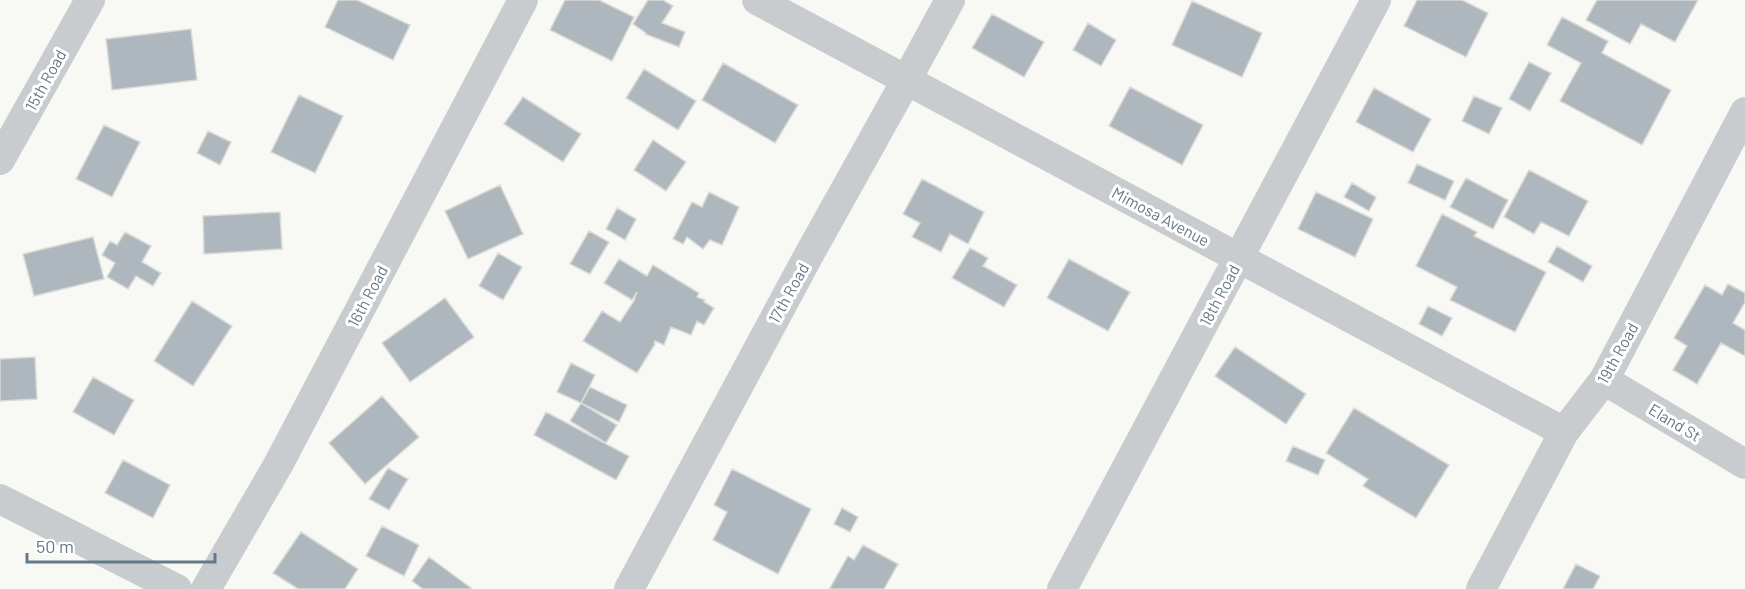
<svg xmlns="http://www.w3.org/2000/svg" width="1745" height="589" viewBox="0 0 1745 589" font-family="Barlow,sans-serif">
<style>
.building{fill:#aeb7bd;stroke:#dadad7;stroke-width:1.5}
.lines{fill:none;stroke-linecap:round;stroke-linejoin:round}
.minor{stroke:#c8cccf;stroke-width:30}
.labels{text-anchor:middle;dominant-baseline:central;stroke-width:6;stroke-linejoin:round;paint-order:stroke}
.street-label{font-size:16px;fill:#647989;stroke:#fff}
</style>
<rect width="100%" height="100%" fill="#f8f8f5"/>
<path class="building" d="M338,0H357L410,25L393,60L325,27Z
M565,0H599L634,17L612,61L550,30Z
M648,0H663L673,6L662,23L685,32L679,47L645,34L646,33L633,24Z
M1417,0H1462L1488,13L1466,57L1404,26Z
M1597,0H1698L1675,42L1641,24L1630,44L1586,20Z
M1192,1L1262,33L1242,77L1172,45Z
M992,14L1044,42L1024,77L972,48Z
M1562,17L1608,41L1602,53L1671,90L1642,145L1560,101L1581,63L1547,45Z
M1088,23L1116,40L1101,66L1073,50Z
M191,29L197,80L112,90L106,39Z
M1529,62L1551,73L1530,111L1509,99Z
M723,63L798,105L775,143L702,100Z
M644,69L696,101L678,130L626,98Z
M1130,87L1203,125L1182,165L1109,126Z
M1374,88L1431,119L1413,152L1356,122Z
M299,95L343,116L315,173L271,152Z
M1474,96L1502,108L1489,134L1462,121Z
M523,97L581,134L563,162L504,124Z
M104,125L140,142L112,197L76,179Z
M208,131L231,142L220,165L197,153Z
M653,140L686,162L666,191L634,170Z
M1417,164L1454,181L1445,200L1408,183Z
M1529,170L1588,201L1569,236L1541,222L1534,234L1504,217Z
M1466,178L1508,200L1493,229L1450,207Z
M922,179L984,212L968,244L950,234L941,252L912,237L920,223L903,214Z
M1352,183L1376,197L1369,211L1344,197Z
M500,185L523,234L468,259L445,211Z
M709,192L739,207L722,245L710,240L703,249L687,237L683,244L673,239L692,202L702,207Z
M1316,192L1373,219L1355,257L1298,229Z
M617,208L636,219L625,240L606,229Z
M280,212L282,249L204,254L203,216Z
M1442,214L1477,232L1474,236L1546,272L1515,332L1450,300L1457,287L1416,266Z
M589,231L609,242L590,274L570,264Z
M125,232L151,246L142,262L161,273L153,286L136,276L128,289L107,277L115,263L102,255L110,241L117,245Z
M93,237L104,279L34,296L23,254Z
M1557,246L1592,266L1583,282L1548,262Z
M970,248L988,258L983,266L1017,285L1004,307L952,278Z
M498,253L522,267L503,300L479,286Z
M619,259L647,276L653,265L699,293L697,297L705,300L704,302L714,308L704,325L697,321L691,335L671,327L664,345L655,341L654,343L655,344L637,373L583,341L602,311L620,322L634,301L637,292L632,300L604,283Z
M1069,259L1130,292L1108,331L1047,298Z
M1728,284L1745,293V302L1733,323L1745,330V356L1721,343L1697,384L1673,370L1687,346L1674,338L1705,285L1722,295Z
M445,298L474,337L410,382L382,343Z
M192,301L232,326L193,386L154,361Z
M1428,306L1452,318L1442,336L1419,324Z
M1235,347L1306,394L1286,424L1215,376Z
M35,357L37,399L0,401V359Z
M571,363L595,375L581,403L557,392Z
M93,377L134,400L114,435L73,412Z
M590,387L627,405L619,422L581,403Z
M382,396L419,437L365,484L329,443Z
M581,403L617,425L606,443L570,421Z
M1354,408L1449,465L1416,518L1363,486L1368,479L1326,453Z
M546,412L629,456L616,480L534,435Z
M1293,446L1325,460L1318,475L1286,461Z
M123,460L170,485L153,518L105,493Z
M388,468L408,479L389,510L369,499Z
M732,469L811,509L778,574L713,540L727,512L714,505Z
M842,508L858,517L850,532L834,524Z
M382,526L419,545L404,576L366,556Z
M301,532L358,569L345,589H298L273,573Z
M863,545L898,564L884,589H832L830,588L848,556L854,560Z
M429,557L471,588L470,589H423L412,581Z
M1576,564L1600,576L1593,589H1563Z"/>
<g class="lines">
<path class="minor" d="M757,0L1564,432
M0,160L90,0
M1604,380L1745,464
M0,499L177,589
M206,589L278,465L523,0
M629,589L811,251L907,79L950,0
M1062,589L1376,0
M1481,589L1564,432L1604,380L1745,112"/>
</g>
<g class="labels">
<g class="street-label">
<text transform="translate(45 80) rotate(-61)">15th Road</text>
<text transform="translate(1161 216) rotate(28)">Mimosa Avenue</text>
<text transform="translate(788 293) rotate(-61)">17th Road</text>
<text transform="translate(1219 295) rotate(-62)">18th Road</text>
<text transform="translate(367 296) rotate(-62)">16th Road</text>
<text transform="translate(1617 353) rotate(-61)">19th Road</text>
<text transform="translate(1675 422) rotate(31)">Eland St</text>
</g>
</g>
<path d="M27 553v9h188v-9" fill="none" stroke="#647989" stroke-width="3"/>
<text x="36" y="553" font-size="18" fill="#647989" stroke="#ffffff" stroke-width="4.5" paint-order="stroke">50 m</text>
</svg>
